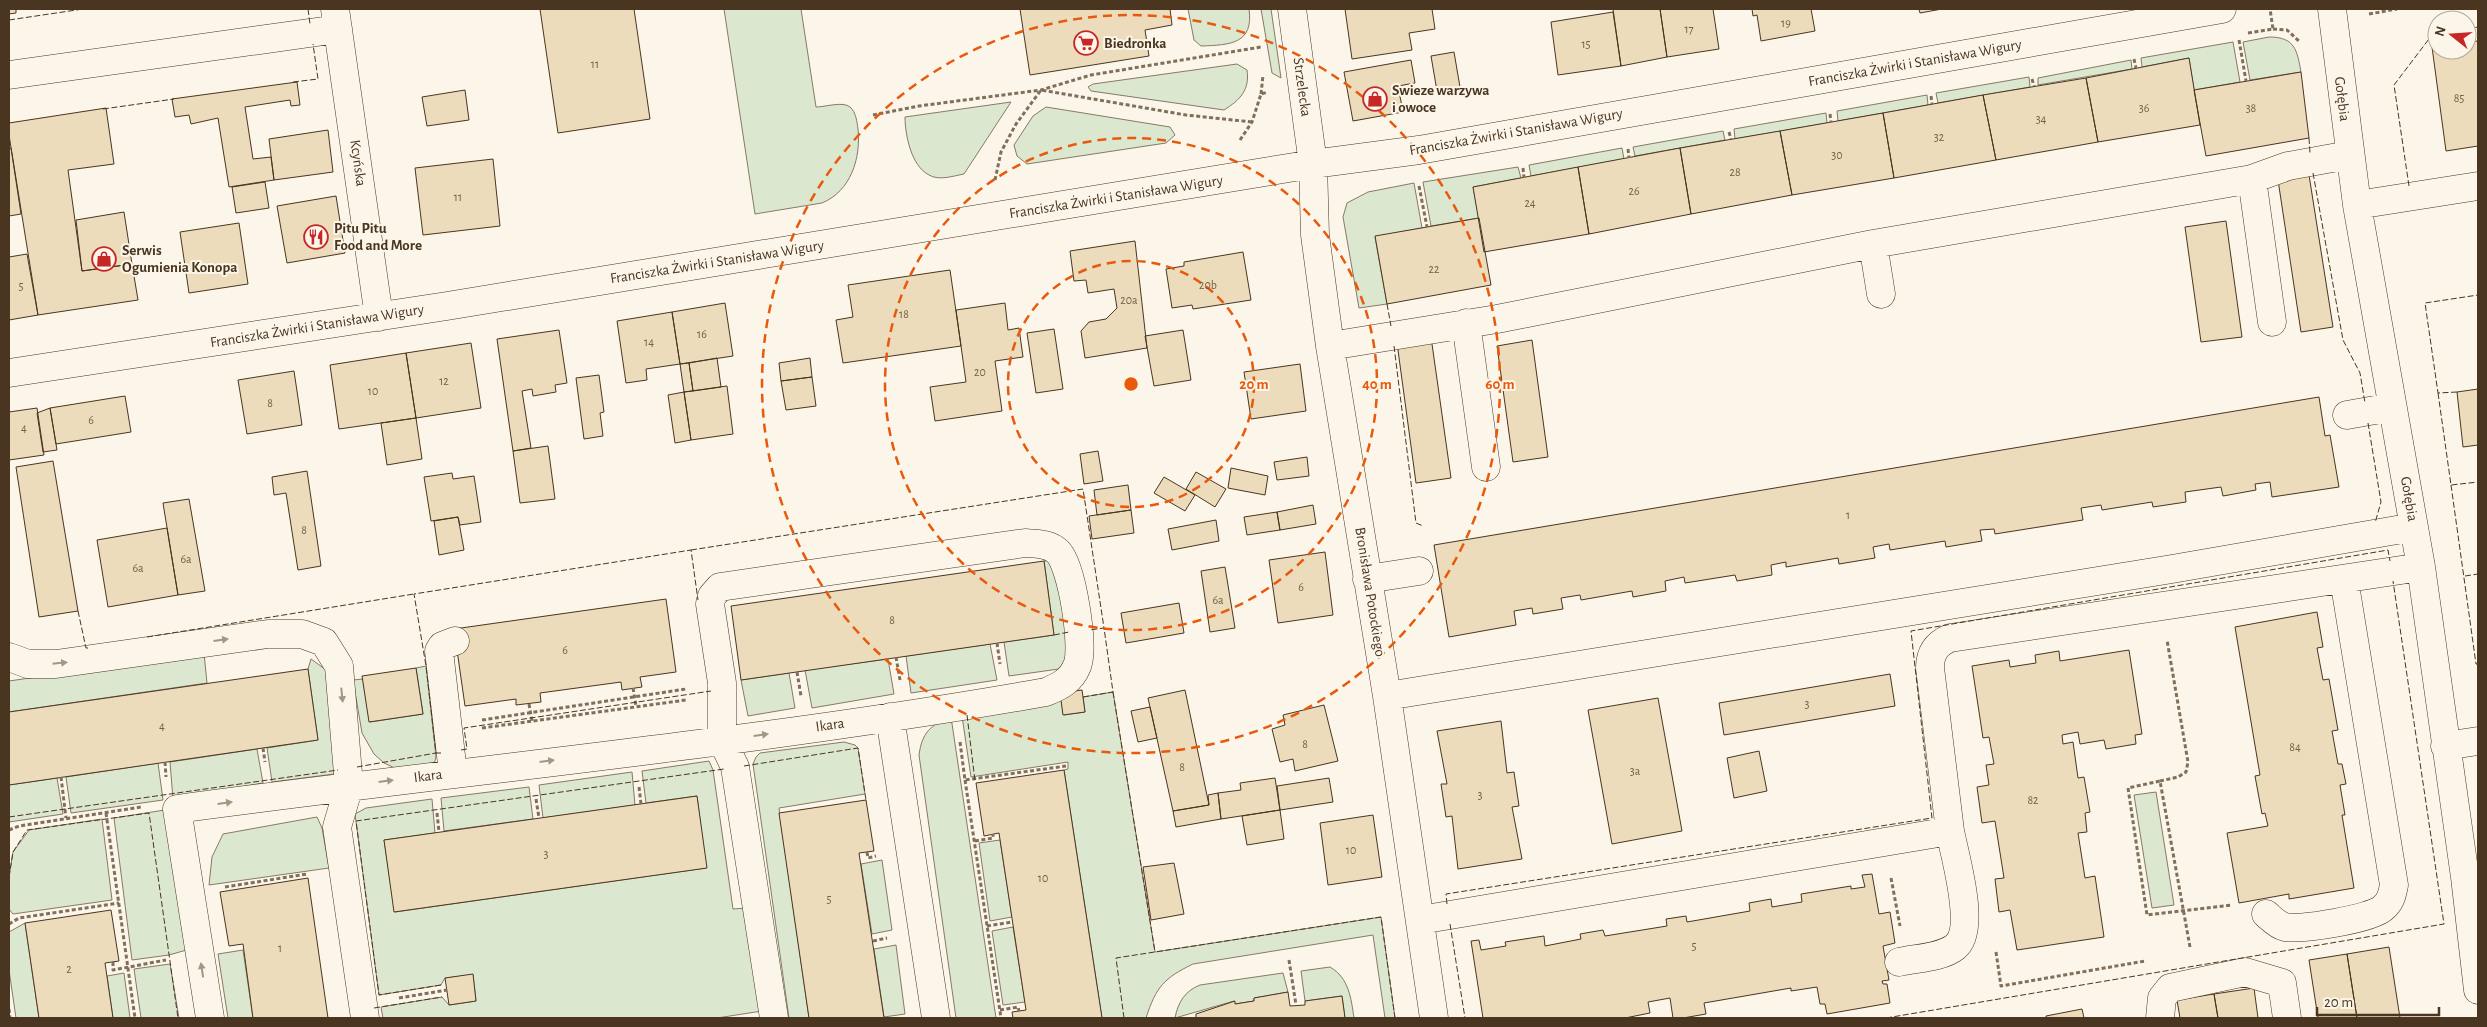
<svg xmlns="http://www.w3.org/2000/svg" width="2487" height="1027" viewBox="0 0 2487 1027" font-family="'Alegreya Sans',sans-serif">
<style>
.green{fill:#dce7d0;stroke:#887966}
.building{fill:#ecdcbc;stroke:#4a3520}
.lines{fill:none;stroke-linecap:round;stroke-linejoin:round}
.minor-casing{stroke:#4a3520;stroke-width:29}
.path{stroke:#7f6f5c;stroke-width:3;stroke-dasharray:4 2.5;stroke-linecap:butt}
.minor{stroke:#fbf6e9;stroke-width:28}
.fence{stroke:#4a3520;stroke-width:1;stroke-dasharray:6 2.5;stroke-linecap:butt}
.oneway{fill:#a29684}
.ring{fill:none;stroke:#e8590c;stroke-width:2.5;stroke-dasharray:9 6}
.labels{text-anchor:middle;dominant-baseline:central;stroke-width:4;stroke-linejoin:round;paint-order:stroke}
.number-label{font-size:12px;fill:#725f47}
.poi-label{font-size:15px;font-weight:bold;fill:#4a3520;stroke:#fbf6e9;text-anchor:start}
.street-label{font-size:15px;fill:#4a3520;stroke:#fbf6e9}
.centre{fill:#e8590c;stroke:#fbf6e9;stroke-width:2.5}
.ring-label{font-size:15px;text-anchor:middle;font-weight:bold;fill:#e8590c;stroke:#fbf6e9;stroke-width:4;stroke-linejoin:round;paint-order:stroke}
</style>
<rect width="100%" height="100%" fill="#fbf6e9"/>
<path class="green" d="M724,9H801L816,107C825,107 843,101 850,107C856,112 857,122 858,129C861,158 851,191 822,203L755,214Z
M1188,9H1249C1254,44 1230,45 1201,46L1194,40Z
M1261,9H1271L1281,78L1272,73Z
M2269,37C2295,37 2297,50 2301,72L2250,80L2243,42Z
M2233,42L2240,82L2194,90L2189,58L2142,67L2141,58Z
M2131,60L2132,69L2038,85V78Z
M1237,64L1247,70C1250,90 1240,100 1224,110L1091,91L1088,87L1093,84Z
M2029,77L2030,87L1938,103L1936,93Z
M1927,95L1928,105L1838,121L1837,111Z
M1011,102L964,174C953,176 939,181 929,175C911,166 905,134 905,117Z
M1046,107L1170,127L1175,135L1166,143L1027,164L1017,156L1014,145L1033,116Z
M1826,113L1827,123L1735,139L1734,129Z
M1723,131L1725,140L1635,156L1633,147Z
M1622,148L1624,159L1531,176L1529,165Z
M1518,167L1521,178L1473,187L1479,218L1431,226L1423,182Z
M1414,183L1422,228L1375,237L1387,304L1359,308L1343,217L1347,203L1368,192Z
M1056,559L1071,642L1066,668L1009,676L1004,642L1054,635L1044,561Z
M990,644L997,680L911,693L906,656Z
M204,653L207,683L9,712V681Z
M311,659L329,672L336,770L334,774L272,782L267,748L318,740L308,669Z
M888,659L894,694L812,708L805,670Z
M426,666L436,757L434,764L399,770L384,763L374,754L362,733L353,680L363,679L370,722L423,714L416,668Z
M789,673L795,708L748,716L741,680Z
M1113,692L1155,952L1381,917L1395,1018H1385L1373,935L1193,964C1164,978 1156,987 1146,1018H1102L1064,770L1068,769V762L971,777L962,716L1061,700L1064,715L1085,712L1083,697Z
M951,717L996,1018H956L919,755C922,733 930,725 951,717Z
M844,742L855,745L858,748L865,794L779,808L809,1018H789L753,764L756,757L760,753Z
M257,749L263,783L173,799L170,762Z
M709,761L713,770L733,909L747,908L762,1011L717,1018H383L381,1007L442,997L449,1005L476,1001L473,975L445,978L441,985L379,995L355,814L366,808L432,799L435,833L384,840L395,912L706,868L697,796L646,803L642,771Z
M158,763L163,800L71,813L66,777Z
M632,772L635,805L543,818L539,785Z
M57,778L63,814L9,822V785Z
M529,787L533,819L444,831L441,798Z
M2156,792L2174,905L2152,908L2134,795Z
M171,809L190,949L169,955L132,960L114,818Z
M317,817L322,828L329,868L209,885L212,857L223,834Z
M102,819L112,900L13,914L9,909V877L13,852L29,830Z
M1000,840L1012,917L990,921L979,843Z
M882,860L892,930L872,934L861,864Z
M25,923L39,1018H16L9,970V932Z
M1013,927L1025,1002L1003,1005L992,931Z
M896,945L905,1014L884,1017L874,949Z
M243,950L253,1018H228L218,954Z
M170,964L179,1018H141L134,969Z
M1330,967C1349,978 1351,998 1354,1018H1345L1342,996L1305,1001L1301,971Z
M124,973L130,1018H113L107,976Z
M1283,973L1288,992L1254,998V1001L1235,1004L1234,1001L1175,1018C1178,1002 1185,991 1200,985Z"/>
<path class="building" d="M9,9H16V13L9,14Z
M540,9H634L650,119L558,133Z
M1020,9H1170L1172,25L1145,30L1149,56L1030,75Z
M1345,9H1432L1435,29L1409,33L1412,50L1352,59Z
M1613,9H1660L1667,57L1621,66Z
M1660,9H1713L1719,49L1667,57Z
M1752,9H1811L1815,31L1761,41L1757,15L1753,16Z
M1919,9H1942L1920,13Z
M1613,12L1621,66L1558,75L1551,22Z
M2478,41V146L2446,151L2432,47H2437V50H2467V42Z
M1454,52L1460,87L1437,91L1431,56Z
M2189,58L2200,125L2098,142L2086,78Z
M1411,60L1415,83L1398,86L1403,112L1353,121L1344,72Z
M2301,72L2309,138L2206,156L2194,90Z
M2086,78L2098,142L1996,160L1983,95Z
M297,82L300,105L291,106L290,100L245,107L253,159L271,157L274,180L229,187L218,118L191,124L189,115L175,117L172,99Z
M465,90L469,120L427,126L422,97Z
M1983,95L1996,160L1894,178L1883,113Z
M106,108L114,164L68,170L82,271L132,264L138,300L38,315L9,135V123Z
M1883,113L1894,178L1792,195L1780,131Z
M328,130L333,172L274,180L269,139Z
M1780,131L1792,195L1691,214L1680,148Z
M9,148H11L21,214L9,216Z
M1680,148L1691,214L1589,234L1578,167Z
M493,159L500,226L423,235L415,168Z
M1578,167L1589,234L1484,252L1473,187Z
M2309,175L2333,327L2301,332L2278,180Z
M265,182L269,208L236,213L232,187Z
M336,196L345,253L287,263L277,206Z
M124,212L132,264L82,271L76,220Z
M1479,218L1491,285L1387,304L1375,236Z
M2226,221L2242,337L2201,342L2185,227Z
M239,223L248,284L189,293L180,232Z
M1135,241L1147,348L1085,358L1081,331L1089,322L1106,319L1117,308L1114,289L1088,293L1086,280L1074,281L1070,251Z
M1243,252L1251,300L1193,309L1192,305L1172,308L1166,269L1184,266V262Z
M27,254L38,315L9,320V257Z
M950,270L961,346L843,363L836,320L853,317L848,285Z
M725,303L733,356L680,364L672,312Z
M1005,303L1008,330L1019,328L1023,357L995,361L1002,411L935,421L930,387L966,382L956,310Z
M672,312L680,364L646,369L647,380L626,383L617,321Z
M1054,329L1063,389L1036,393L1027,333Z
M559,330L567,383L555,385L556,392L533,396L532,389L522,391L531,448L513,451L497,339Z
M1183,330L1191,380L1154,386L1145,336Z
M1431,337L1451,478L1416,483L1397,343Z
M1532,340L1548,457L1513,462L1497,346Z
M471,343L481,408L416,418L406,353Z
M406,353L416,418L339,429L330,365Z
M717,358L721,387L693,391L689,363Z
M810,358L812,377L781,381L779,363Z
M689,363L693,391L684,392L680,364Z
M1300,364L1306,411L1251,419L1244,372Z
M294,371L302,425L247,434L238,380Z
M599,375L604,412L600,413L603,436L584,439L576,378Z
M812,377L816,406L786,410L781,381Z
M727,386L733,434L691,440L684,392Z
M2478,389V445L2463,447L2457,392Z
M684,392L691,440L675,443L668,395Z
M125,396L131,432L56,444L50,408Z
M2319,397L2325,436L2330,435L2339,487L2272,497L2270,482L2255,484L2256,490L2223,496L2221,487L2185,492L2186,502L2153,507L2152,502L2102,510L2101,505L2081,508L2083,520L1995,534L1994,529L1980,530L1982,541L1946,547L1945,541L1890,550L1889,544L1873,547L1875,558L1839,564L1838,558L1786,567V562L1771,565L1772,575L1737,581L1735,575L1685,583L1684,577L1665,581L1666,591L1633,597L1632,591L1581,600L1580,595L1561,598L1563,609L1533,614L1532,608L1514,611L1516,625L1449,637L1434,545Z
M37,408L44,455L9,460V412Z
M50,408L57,450L43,452L37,413Z
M416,418L422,459L387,465L381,423Z
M548,446L555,499L520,503L513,451Z
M1098,451L1103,481L1084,484L1080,454Z
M1307,457L1309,476L1277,480L1274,462Z
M53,461L78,611L39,617L16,467Z
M1231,468L1268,476L1265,495L1228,488Z
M307,471L321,566L298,570L286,493L274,495L272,477Z
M1196,472L1226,489L1215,507L1186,489Z
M452,473L453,479L474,476L481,522L460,525L458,517L431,521L424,477Z
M1164,477L1195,495L1185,511L1154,493Z
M1128,485L1131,510L1097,515L1094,490Z
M189,499L205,591L178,595L163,503Z
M1313,505L1316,524L1280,530L1277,512Z
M1131,510L1134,533L1092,539L1089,516Z
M1277,512L1280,530L1247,535L1244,517Z
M458,517L464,550L439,555L434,521Z
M1216,520L1219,541L1172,550L1168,529Z
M167,528L178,595L108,607L97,540Z
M1325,552L1333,615L1278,623L1269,560Z
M1044,561L1054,635L741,680L731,606Z
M1225,567L1235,628L1210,632L1201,571Z
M666,599L676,672L640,677L642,687L622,690L621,682L540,693L541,702L516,705V699L465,706L454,629Z
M1179,603L1184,633L1126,643L1121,613Z
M2317,612L2323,647L2317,648L2323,680L2329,679L2338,730L2332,731L2338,764H2342L2346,784L2340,785L2345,815H2342L2354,888L2289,899V894L2239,903L2227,833L2268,826L2265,813L2262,814L2255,776L2260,775L2235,627Z
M2129,650L2142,734L2135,735L2136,744L2106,749L2104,740L2080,744L2078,732L2062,735L2063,744L2073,742L2078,778L2084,777L2090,812L2085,813L2087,832L2078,833L2085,878L2095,876L2104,937L2017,950L2010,910L1999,912L1995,879L2004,878L1995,821L1982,823L1977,787L1989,785L1986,765L1994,764L1989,737L1983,738L1972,666L2009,660L2010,667L2036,663L2035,655L2059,651L2060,661Z
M416,668L423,714L369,722L362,676Z
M308,669L318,740L9,785V712Z
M1890,674L1895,706L1724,735L1719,703Z
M1082,690L1085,712L1063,715L1060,693Z
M1185,690L1209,805L1173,811L1148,698Z
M1658,698L1682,831L1612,844L1588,710Z
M1324,705L1338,761L1295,771L1293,759L1280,762L1272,729L1285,725L1283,715Z
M1150,707L1157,738L1138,742L1131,711Z
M1501,721L1507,773L1514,772L1519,806L1512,807L1522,859L1458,869L1452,816L1446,817L1441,784H1447L1437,731Z
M1759,751L1767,791L1734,798L1727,758Z
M1064,770L1102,1018H1013L1012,1012L1026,1010L999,833L984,836L976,783Z
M1275,778L1280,810L1221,819L1218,793L1241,790L1240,783Z
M1329,778L1333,802L1280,810L1277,786Z
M1218,793L1221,819L1176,827L1173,811L1209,805L1208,795Z
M697,796L707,868L394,912L384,840Z
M866,800L874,851L859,853L884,1018H809L779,813Z
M1280,810L1284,839L1247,845L1242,816Z
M1373,815L1382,877L1328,885L1320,823Z
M1174,863L1184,914L1151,920L1143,867Z
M1872,874L1879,914L1890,912L1895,943L1883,946L1889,980L1882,981L1883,984H1887L1890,1003L1827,1014L1825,1004H1820L1817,987L1791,991V988L1704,1003L1706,1014L1683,1018H1673L1670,998L1648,1002L1650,1013L1625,1018H1483L1471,941L1479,940L1481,950L1506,946L1505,942L1544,936L1545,946L1581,939L1580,934L1603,930L1605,936L1667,926L1666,919L1686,916L1687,922L1750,911L1749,903L1771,899L1772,907L1802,902L1801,894L1851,886V889L1865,887L1862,875Z
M308,878L328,1018H253L243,944L229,946L220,892Z
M111,910L119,961L105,963L113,1018H39L25,923Z
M2389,947L2400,1018H2357L2347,954Z
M2347,954L2357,1018H2318L2309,960Z
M473,974L476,1001L449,1005L445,978Z
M2254,988L2258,1018H2218L2214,994Z
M1288,992L1290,1006L1305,1005V1001L1342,996L1345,1018H1196V1014L1235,1001V1004L1254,1001V998Z
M2214,994L2218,1018H2180L2177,1000Z
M2082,1009L2084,1018H2046V1016Z"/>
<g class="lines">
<g class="minor-casing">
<path id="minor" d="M335,9L379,317
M1292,9L1313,164L1315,235L1330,346L1387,696L1434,1018
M2332,9L2357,205L2421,567L2465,877L2478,990
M9,75L338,29
M2252,179L2272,322
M2357,205L2478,186
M1873,244L1881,294
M1466,323L1486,467
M1330,346L1497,319L1873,244L2252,179L2288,166L2349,155
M9,373L447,306L1313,164L1419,150L2222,9
M2347,415L2392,407
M1367,579L1419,571
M9,657L28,664H56L268,634H302L324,642L339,666L349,786L337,827L365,1018
M1387,696L2172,569L2414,527
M890,717L936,1018
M2445,746L2478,741
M453,773L439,651L442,646L455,641
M2266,914C2272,919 2277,925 2285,927C2302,930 2371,919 2383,908C2391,901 2392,895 2394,885L2344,579
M1420,920L1950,831L1930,668C1930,653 1936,644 1950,638L2421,567
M1899,962C1916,958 1941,958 1955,947C1977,930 1955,857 1950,831
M210,1018L177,809C466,770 758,743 1046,692C1060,686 1071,681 1077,666C1085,648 1072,566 1058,552C1049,543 1036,544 1025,543L720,587L712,596L710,604L722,683V740L735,767L774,1018
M2160,1018L2162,998L2170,988L2245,972L2282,983L2287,1018"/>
</g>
<path class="path" d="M2369,14L2397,9
M2273,29L2287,30L2300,42
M2248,33L2273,29L2270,9
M2239,40L2246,81
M2134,59L2136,68
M2032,79L2034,86
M1261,94L1263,75
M1931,96L1932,104
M1830,114L1831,122
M873,115L919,106L1041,90L1091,75L1261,47V49
M1729,132L1731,139
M1240,140L1252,122L1261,94L1268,92
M1628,149L1629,158
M1523,168L1524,178
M995,180L1001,152L1016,124L1041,90L1186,115L1252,122
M1419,186L1427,227
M997,643L1000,664
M896,657L900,680
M797,672L801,696
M633,688L636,706
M529,704L532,721
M482,720L686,689
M482,728L686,700
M960,742L965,780L1066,766
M263,748L265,762
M165,762L166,777
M61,777L66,818
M965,780L1001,1018
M2160,781L2178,777L2186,772L2188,762L2167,640
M639,787L641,804
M536,799L539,818
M106,813L135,1018
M437,813L439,832
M9,830L19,826L141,807
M975,841L993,838V834
M867,852L868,858L876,856
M1891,878L1900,926
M225,887L307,874
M9,924L19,918L119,903
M987,926L1012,922
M873,941L887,938
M2190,947L2160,781L2128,788L2147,915L2232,905
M1996,952L2001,986L2145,961
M1289,960L1296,1005
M113,962V970L166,960
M399,998L447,990
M9,1009L10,1018
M1000,1010L1018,1007L1019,1011"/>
<use href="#minor" class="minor"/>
<path class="fence" d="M308,9L310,24
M9,20L83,9
M2467,29L2478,27
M293,82L318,79L313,44
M103,109L174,99
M2309,138L2310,153
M2313,173L2343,340L2360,373L2365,403
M2409,186L2394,85L2432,35L2437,34
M1387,304L1391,326
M1394,346L1416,523L1423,526
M2457,392L2438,393L2425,303L2478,295
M2438,393L2451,485L2478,482
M2368,423L2381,502L2375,523
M2451,485L2476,664H2478
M691,550L1083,489L1104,628L1089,630
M2465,576L2478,574
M78,611L86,648H88
M1054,635L1069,632
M147,637L414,594
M1113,692L1155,952
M1083,697L1113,692L1104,628
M967,715L975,781
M461,750L467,749L464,728L711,691
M441,753H436L426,666L414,594L691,550L698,600
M744,766L858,748L866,800
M357,767L436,753
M9,817L338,770
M9,877L13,852L27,830L149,813L178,1018
M1447,904L1446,894L1932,818L1911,631L2388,550L2390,561
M1450,924L1465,1018
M441,985L379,995L356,821L724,769
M374,1008L442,997
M1124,1018L1116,958L1381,917L1395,1018
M1886,1018L2444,924L2393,581"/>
</g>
<defs><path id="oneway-solid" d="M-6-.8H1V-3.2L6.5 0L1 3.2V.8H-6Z" transform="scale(1.25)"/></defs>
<g class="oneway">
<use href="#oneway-solid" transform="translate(221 640) rotate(-8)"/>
<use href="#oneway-solid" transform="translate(60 663) rotate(-6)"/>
<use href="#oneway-solid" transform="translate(342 695) rotate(84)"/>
<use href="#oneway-solid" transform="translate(761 735) rotate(-8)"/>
<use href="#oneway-solid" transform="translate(547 761) rotate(-7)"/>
<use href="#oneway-solid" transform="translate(386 781) rotate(-7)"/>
<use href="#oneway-solid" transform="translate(225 803) rotate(-8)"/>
<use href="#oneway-solid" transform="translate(202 970) rotate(-99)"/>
</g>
<g class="ring">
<circle cx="1131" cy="384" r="123"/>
<circle cx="1131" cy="384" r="246"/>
<circle cx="1131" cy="384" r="369"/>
</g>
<defs>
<g id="supermarket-ring" transform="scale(1.25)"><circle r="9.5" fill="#fbf6e9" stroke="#c62828" stroke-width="1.5"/><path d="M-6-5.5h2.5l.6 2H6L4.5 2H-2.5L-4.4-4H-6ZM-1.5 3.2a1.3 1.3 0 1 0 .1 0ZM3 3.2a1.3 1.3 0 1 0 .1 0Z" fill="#c62828"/></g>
<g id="shop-ring" transform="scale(1.25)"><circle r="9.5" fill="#fbf6e9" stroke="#c62828" stroke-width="1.5"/><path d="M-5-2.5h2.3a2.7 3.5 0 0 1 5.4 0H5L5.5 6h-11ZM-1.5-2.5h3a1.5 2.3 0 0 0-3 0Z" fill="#c62828"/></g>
<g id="restaurant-ring" transform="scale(1.25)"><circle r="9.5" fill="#fbf6e9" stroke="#c62828" stroke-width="1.5"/><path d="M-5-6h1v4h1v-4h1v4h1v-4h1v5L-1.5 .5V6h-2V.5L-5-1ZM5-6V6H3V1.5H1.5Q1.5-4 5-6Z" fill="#c62828"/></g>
</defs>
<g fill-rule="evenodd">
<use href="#supermarket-ring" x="1086" y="43"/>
<use href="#shop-ring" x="1375" y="99"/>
<use href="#restaurant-ring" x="316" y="237"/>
<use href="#shop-ring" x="104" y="259"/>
</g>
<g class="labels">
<g class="number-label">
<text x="1786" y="23">19</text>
<text x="1689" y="29">17</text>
<text x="1586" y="44">15</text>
<text x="595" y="64">11</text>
<text x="2459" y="98">85</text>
<text x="2144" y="108">36</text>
<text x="2251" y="108">38</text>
<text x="2041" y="119">34</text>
<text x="1939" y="137">32</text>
<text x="1837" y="155">30</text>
<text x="1735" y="172">28</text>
<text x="1634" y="191">26</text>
<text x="458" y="197">11</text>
<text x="1530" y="203">24</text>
<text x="1434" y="269">22</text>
<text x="1208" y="285">20b</text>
<text x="21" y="286">5</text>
<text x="1129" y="300">20a</text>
<text x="904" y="314">18</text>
<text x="702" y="334">16</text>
<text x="649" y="342">14</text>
<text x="980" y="372">20</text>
<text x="444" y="381">12</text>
<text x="373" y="391">10</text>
<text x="270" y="403">8</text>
<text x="91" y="420">6</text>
<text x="24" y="428">4</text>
<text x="1848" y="515">1</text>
<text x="304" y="530">8</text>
<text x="186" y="559">6a</text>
<text x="138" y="568">6a</text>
<text x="1301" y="587">6</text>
<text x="1218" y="600">6a</text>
<text x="892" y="620">8</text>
<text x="565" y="650">6</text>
<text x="1807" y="704">3</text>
<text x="162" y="726">4</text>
<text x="1305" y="744">8</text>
<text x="2295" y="747">84</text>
<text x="1182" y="767">8</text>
<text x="1635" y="771">3a</text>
<text x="1480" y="795">3</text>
<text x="2033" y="800">82</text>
<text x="1351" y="850">10</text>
<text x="546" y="854">3</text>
<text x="1043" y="878">10</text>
<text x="829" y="899">5</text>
<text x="1694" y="946">5</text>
<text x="280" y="948">1</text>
<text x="69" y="969">2</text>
</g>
<g class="poi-label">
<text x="1104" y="43">Biedronka</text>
<text x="1392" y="90">Swieze warzywa<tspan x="1392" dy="17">i owoce</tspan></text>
<text x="334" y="228">Pitu Pitu<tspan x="334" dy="17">Food and More</tspan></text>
<text x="122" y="250">Serwis<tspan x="122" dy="17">Ogumienia Konopa</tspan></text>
</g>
<g class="street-label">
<text transform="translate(1915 63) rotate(-10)">Franciszka Żwirki i Stanisława Wigury</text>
<text transform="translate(1302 87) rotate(82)">Strzelecka</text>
<text transform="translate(2342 99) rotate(83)">Gołębia</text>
<text transform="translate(1516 132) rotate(-10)">Franciszka Żwirki i Stanisława Wigury</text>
<text transform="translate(358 163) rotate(82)">Kcyńska</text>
<text transform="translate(1116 197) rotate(-9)">Franciszka Żwirki i Stanisława Wigury</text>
<text transform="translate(717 262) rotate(-9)">Franciszka Żwirki i Stanisława Wigury</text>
<text transform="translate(317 326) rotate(-9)">Franciszka Żwirki i Stanisława Wigury</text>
<text transform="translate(2409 499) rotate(80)">Gołębia</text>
<text transform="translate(1370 592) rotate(81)">Bronisława Potockiego</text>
<text transform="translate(830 725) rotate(-8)">Ikara</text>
<text transform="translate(428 776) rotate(-7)">Ikara</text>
</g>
</g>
<circle cx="1131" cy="384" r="8" class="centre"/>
<g class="ring-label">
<text x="1254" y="389">20 m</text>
<text x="1377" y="389">40 m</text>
<text x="1500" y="389">60 m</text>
</g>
<rect width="2487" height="1027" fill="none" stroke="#4a3520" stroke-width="20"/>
<g transform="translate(2452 35) rotate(287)"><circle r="24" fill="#fbf6e9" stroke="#b4a999"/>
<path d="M0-4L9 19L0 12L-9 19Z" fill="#c62828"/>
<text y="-8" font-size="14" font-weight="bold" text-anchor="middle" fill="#4a3520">N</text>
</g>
<path d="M2317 1007v8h122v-8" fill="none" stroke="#4a3520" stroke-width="2.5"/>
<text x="2324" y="1007" font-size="15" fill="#4a3520" stroke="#fbf6e9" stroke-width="4" paint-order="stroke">20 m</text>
</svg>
